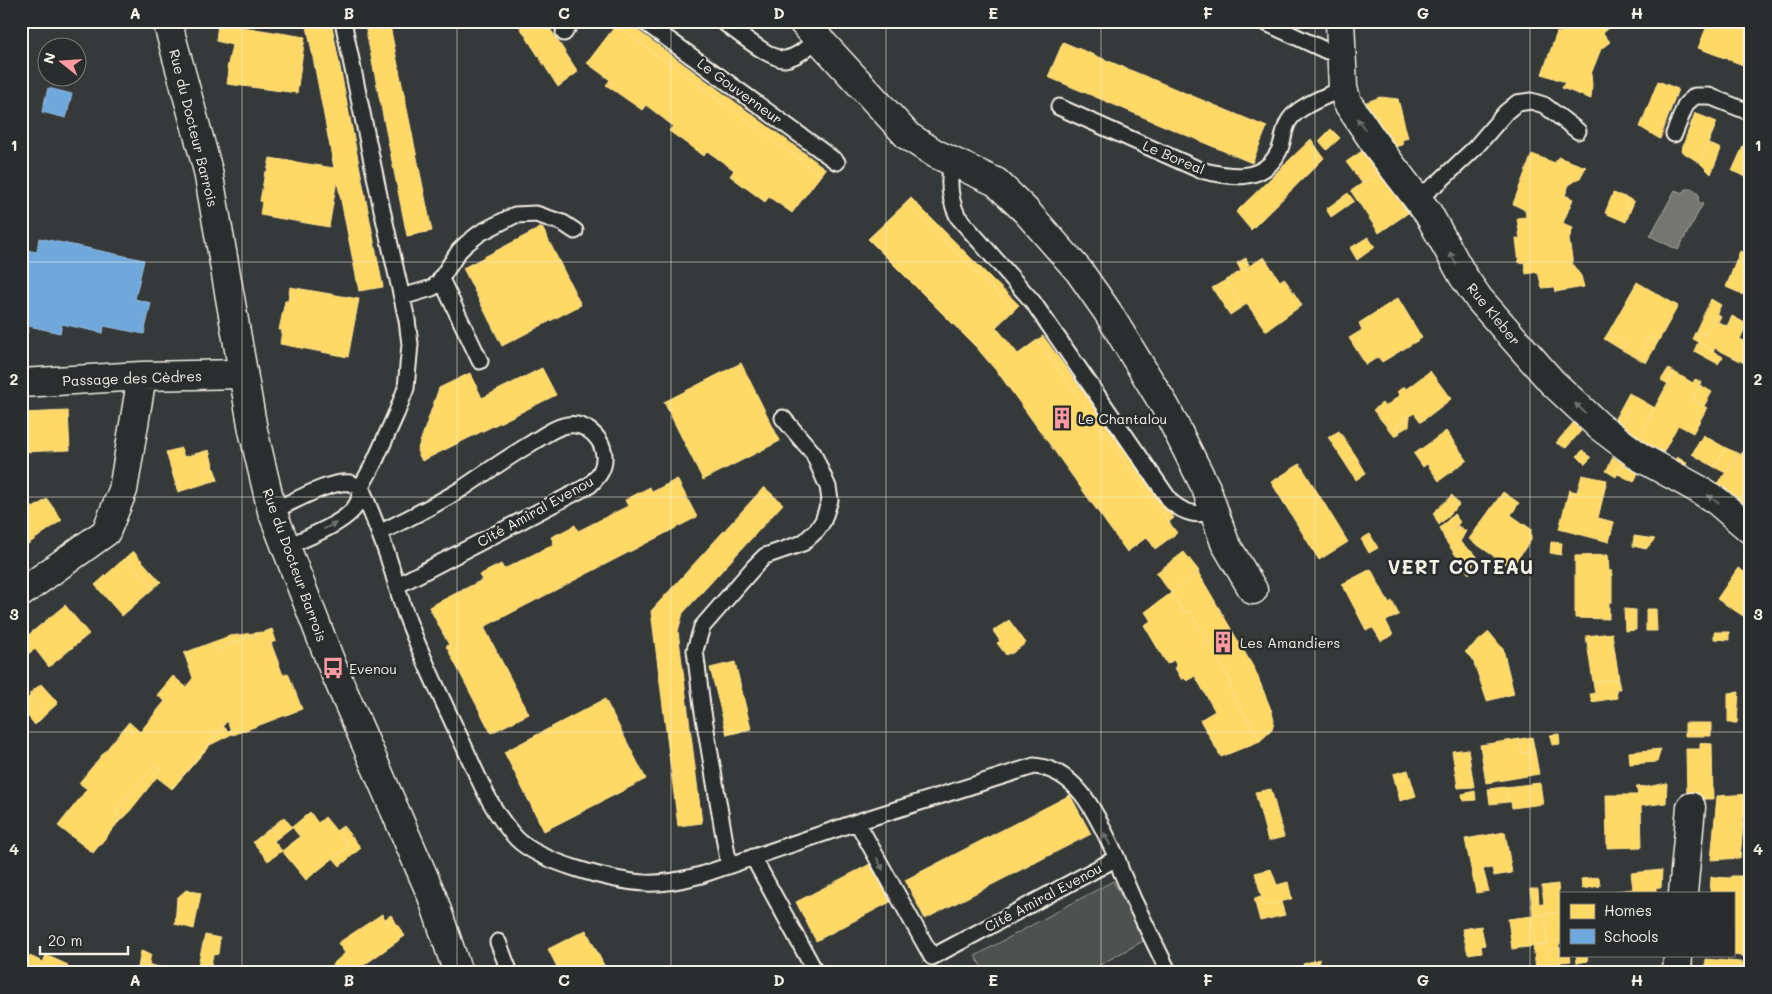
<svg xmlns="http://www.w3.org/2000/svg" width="1772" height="994" viewBox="0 0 1772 994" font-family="Mali,sans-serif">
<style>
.green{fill:#4e514f;stroke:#a1a19c}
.water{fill:#757572;stroke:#a8a7a1}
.homes{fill:#ffd966;stroke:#fce08d}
.schools{fill:#6fa8dc;stroke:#97bee0}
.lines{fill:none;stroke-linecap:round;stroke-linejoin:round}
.lane-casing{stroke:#f4f1e8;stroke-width:19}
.street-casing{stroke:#f4f1e8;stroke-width:31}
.secondary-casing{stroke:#f4f1e8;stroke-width:31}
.lane{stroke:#2a2d2e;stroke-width:15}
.street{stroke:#2a2d2e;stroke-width:28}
.secondary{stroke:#2a2d2e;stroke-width:28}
.oneway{fill:#71726f}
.grid{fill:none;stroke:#f4f1e8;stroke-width:1;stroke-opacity:0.55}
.labels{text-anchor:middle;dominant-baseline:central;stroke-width:5;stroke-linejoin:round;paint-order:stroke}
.street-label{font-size:14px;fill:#f4f1e8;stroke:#2a2d2e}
.poi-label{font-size:14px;fill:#f4f1e8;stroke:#2a2d2e;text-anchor:start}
.district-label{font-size:19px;font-weight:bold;letter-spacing:1px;fill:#f4f1e8;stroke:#2a2d2e}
.neatline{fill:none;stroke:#f4f1e8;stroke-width:2}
.grid-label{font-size:16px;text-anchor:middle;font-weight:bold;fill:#f4f1e8}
</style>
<rect width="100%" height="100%" fill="#363939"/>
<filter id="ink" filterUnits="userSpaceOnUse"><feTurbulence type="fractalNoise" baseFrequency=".02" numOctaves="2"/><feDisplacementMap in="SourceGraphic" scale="10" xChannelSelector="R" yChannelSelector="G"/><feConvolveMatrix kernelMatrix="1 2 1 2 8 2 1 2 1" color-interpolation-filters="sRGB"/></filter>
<g filter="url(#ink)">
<path class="green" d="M1113,881L1145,940L1085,973H985L975,956Z"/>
<path class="water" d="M1686,189H1694L1699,195L1698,201L1703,204L1678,250L1650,236L1675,190L1683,193Z"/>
<path class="homes" d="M306,21H331L383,287L359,291L337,180L329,227L260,215L262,202L260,201L265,172H267L270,158L334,168Z
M364,21H389L432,231L407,236Z
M516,21H545L578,72L558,87Z
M619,21H625L826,169L821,175L616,25Z
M1565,21H1618L1603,33L1610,42L1601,49L1591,74L1592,85L1591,99L1562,88L1565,82L1542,74L1557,32L1560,33Z
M1709,21H1751V68L1698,48Z
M218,23L305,37L297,93L227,84L229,70L227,69L232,45L216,41Z
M616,25L821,175L792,213L769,197L765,202L730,176L734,170L707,151L704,156L669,131L673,126L646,105L642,110L606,85L610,80L587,63Z
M1063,42L1267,127L1252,163L1048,77Z
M1658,81L1678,89L1660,139L1640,127Z
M1380,97L1398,99L1408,138L1402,140L1403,145L1389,148L1359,105Z
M1695,113L1717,122L1700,163L1681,151Z
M1331,129L1340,138L1327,150L1319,141Z
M1311,139L1324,158L1251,230L1236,212Z
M1745,142L1751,145V179L1732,171Z
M1708,143L1721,149L1711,174L1700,163Z
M1365,149L1381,170L1362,183L1346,162Z
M1532,154L1555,163L1558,157L1586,167L1580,178L1569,185L1565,195L1573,199L1563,223L1573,228L1569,239L1573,265L1581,276L1584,287L1555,292L1554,287L1542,288L1538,272L1526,274L1524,262L1519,263L1516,239H1520L1517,218L1526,217L1525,210L1513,204Z
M1381,170L1411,211L1379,233L1351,191Z
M1348,193L1354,201L1331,217L1326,209Z
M1613,193L1628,198L1625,207L1631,209L1626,222L1605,213Z
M911,198L993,280L1019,305L1014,310L906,203Z
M1628,198L1634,202L1631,209L1625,207Z
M906,203L1014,310L996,327L1018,354L1037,340L1177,533L1155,549L1147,537L1127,552L999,374L976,347L868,239Z
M542,227L581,305L502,346L463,268Z
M1368,237L1375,247L1357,260L1350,248Z
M1740,251L1751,256V298L1726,287Z
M1264,257L1280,281L1284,278L1302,305L1266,331L1247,304L1242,307L1226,280Z
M1246,258L1249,265L1241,271L1237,263Z
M1226,280L1242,307L1230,315L1212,288Z
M1637,282L1678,306L1658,342L1649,336L1637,358L1622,350L1627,343L1608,333Z
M290,287L359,299L348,357L280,344L282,330H279L285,301H288Z
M1398,298L1422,338L1382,362L1378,357L1366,365L1349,338L1362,330L1359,323Z
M1711,299L1721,305L1706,335L1700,332L1696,341L1692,339Z
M1716,314L1721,316L1718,322L1727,326L1732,316L1747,324L1740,339L1751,344V355L1746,364L1715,348L1713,351L1696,341L1700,332L1706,335Z
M1608,333L1627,343L1622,350L1604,339Z
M1043,336L1174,518L1169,522L1037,340Z
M1649,336L1658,342L1646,363L1637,358Z
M1698,342L1723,357L1718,364L1694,351Z
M741,363L780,441L703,480L664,402Z
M542,368L556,395L422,461L417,451L439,388L470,373L482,398Z
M1668,369L1674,372L1668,384L1661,380Z
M1430,371L1451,399L1421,422L1414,413L1396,427L1400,433L1395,437L1373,410L1382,403L1385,407L1400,395L1397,392L1404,386L1406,389Z
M1674,372L1693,383L1695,379L1701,382L1692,399L1707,408L1693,433L1678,425L1661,457L1636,442Z
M1700,385L1712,392L1704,406L1692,399Z
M1629,393L1655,408L1636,442L1620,426L1629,410L1622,406Z
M1622,406L1629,410L1620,426L1614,420Z
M68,411L70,450L21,452V413Z
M1410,416L1409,426L1399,432L1396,427Z
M1573,423L1581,431L1566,448L1556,443Z
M1339,431L1356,456L1345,463L1328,437Z
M1446,431L1467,460L1439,481L1427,464L1423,467L1414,454Z
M1703,435L1726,448L1714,467L1692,454Z
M1751,442V506L1747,511L1714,487Z
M181,448L184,457L209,450L214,468L204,471L207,483L178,492L166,452Z
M1726,448L1740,454L1726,473L1714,467Z
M1583,450L1591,458L1585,464L1577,456Z
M1356,456L1366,473L1356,480L1345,463Z
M1613,457L1623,463L1616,477L1606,471Z
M1677,457L1687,463L1683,469L1673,463Z
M1623,463L1639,471L1634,482L1618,474Z
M1300,464L1348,542L1319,560L1271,482Z
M214,468L218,480L207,483L204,471Z
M1582,475L1607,480L1598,518L1614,522L1609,542L1559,529L1569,490L1577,492Z
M677,479L697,517L484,627L529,714L491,733L446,646L449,645L429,607L482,580L479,575L501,564L504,569L554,544L551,537L562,532L575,525L578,531L628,506L625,500L650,487L652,492Z
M764,487L783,504L683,613L678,631L702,823L678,826L651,611Z
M1503,492L1519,503L1511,515L1531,529V540L1511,568L1469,539Z
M1452,495L1459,505L1439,525L1433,513Z
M47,499L62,520L21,549V504L27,500L33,508Z
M1454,514L1460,522L1445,540L1440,528Z
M1458,526L1466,531L1460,542L1477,556L1469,574L1445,540Z
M1370,534L1378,548L1369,553L1361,539Z
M1634,536L1655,539L1646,549L1633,546Z
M1551,542L1562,543L1561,555L1550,553Z
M133,551L161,582L154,588L126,557Z
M1184,552L1199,571L1171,593L1184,613L1189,610L1232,684L1228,686L1260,741L1221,757L1200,720L1215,711L1195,676L1187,681L1184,678L1182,680L1175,668L1177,667L1174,660L1167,664L1144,625L1151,621L1145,612L1171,593L1156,573Z
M1608,555L1609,571H1612V602H1609V619L1575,618V556Z
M126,557L154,588L122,616L95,585Z
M1738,568L1751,576V621L1717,599Z
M1371,569L1389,603L1392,601L1399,615L1386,621L1393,635L1381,641L1373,628L1366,630L1342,584Z
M1198,572L1255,670L1272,712L1274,721L1272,730L1260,741L1228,686L1232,684L1189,610L1184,613L1171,593Z
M65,605L89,634L49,667L35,649L28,654L21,646V641Z
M1624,609L1636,610V630L1625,631Z
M1646,609H1656L1657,631H1646Z
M1009,620L1026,643L1011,654L1009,653L1006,655L997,643L1000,641L993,631Z
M272,629L276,641L271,643L283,675L288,673L302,709L233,735L227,721L172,789L154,775L160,768L155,764L115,812L122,818L93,853L58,826L87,789L79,783L129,722L140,732L165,701L157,695L173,676L186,687L193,678L184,653L213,642L216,650Z
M262,632L216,650L213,642L230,636Z
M1489,632L1503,649L1514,694L1487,701L1473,660L1465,652Z
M1714,632H1729V640L1714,639Z
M1612,633L1619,679L1593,682L1586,636Z
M735,662L751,729L727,735L710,668Z
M1618,679L1620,689H1616L1617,698L1592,702L1590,694L1595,693L1593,682Z
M41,684L58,703L46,714L29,694Z
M1739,692L1737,723H1728V693Z
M30,696L46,714L35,725L21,708V704Z
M605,699L646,779L544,831L504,752Z
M1685,723H1711V736H1685Z
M223,726L228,731L231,730L232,734L210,745L172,789Z
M1559,734L1560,744L1552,745L1550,735Z
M1532,737L1535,752L1522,753L1520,739Z
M1520,739L1522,753L1535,752L1539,774L1486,783L1480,745Z
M1700,743L1712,744L1713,799H1687L1686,749H1700Z
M1468,749L1474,787L1458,788L1452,751Z
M1661,749L1657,762L1630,764L1629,752Z
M155,764L160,768L154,775L157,777L126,816L117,823L122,818L115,812Z
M1408,770L1416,796L1400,801L1393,774Z
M1540,783L1543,804L1512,808L1511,802H1508L1505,787Z
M1667,783L1666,803L1641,806L1642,847L1607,848L1606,795H1638L1636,786L1647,787Z
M1505,787L1508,802L1490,804L1488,789Z
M1271,789L1284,837L1268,841L1255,792Z
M1475,791L1476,800L1463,801L1462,794Z
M1751,794V816L1744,817L1740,858L1711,860L1717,796Z
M1070,795L1091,834L925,919L905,880Z
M310,812L318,823L325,817L349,846L306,880L282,851L300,837L292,827Z
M284,817L292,827L274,841L282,851L268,861L253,842Z
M343,826L361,848L340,866L333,858L349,846L336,831Z
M1505,832L1512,873L1494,876L1492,868L1483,869L1489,891L1476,893L1465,839Z
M872,863L892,901L816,941L796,902Z
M1271,869L1277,885L1288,882L1292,899L1264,906L1255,873Z
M1662,870L1661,888L1656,887V892L1661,893H1616L1615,891L1633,889L1631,873Z
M1746,873H1751V957L1733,955V893H1710L1711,877L1731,878V876H1746Z
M1599,877L1600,886L1582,889L1581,879Z
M1558,884L1559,896H1561V912L1533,916L1530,889H1538L1539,904H1544L1542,886Z
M186,890L201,893L194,929L175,924L177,898Z
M1261,897L1264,906L1281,902L1285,915L1260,921L1254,899Z
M1561,912V943L1559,944V948L1548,950L1550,967L1536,969L1533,946L1548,944L1545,914Z
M382,914L388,924L394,920L405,936L357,970L359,973H323L345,953L338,943Z
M1545,914L1548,944L1536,946L1533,916Z
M391,915L394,920L388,924L385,919Z
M1533,916L1536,946L1512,949L1508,919Z
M1481,926L1485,945L1481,946L1482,952L1468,954L1462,929Z
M586,930L608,973H560L548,949Z
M205,935L220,938L218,954L213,955L210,969L211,973H196Z
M1559,948H1561V955H1570L1571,961L1561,962Z
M1559,948L1561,965L1550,967L1548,950Z
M141,951L151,954L149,964L139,962Z
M21,952L43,962L46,955L68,965L65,973H21Z
M1576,955H1587L1588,961L1577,963Z
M1319,959L1322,973H1305L1303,964Z
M1706,959L1751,963V973H1705Z
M139,962L171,970L170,973H137Z
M1615,967L1616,973H1572Z"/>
<path class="schools" d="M48,88L72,94L66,118L42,112Z
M39,238L144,260L135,299L151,303L144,334L104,326L103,333L62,324L60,333L29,326L27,334L21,333V249L37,252Z"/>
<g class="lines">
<g class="lane-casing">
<path id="lane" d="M343,21L381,205L407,320L410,344L406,388L397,412L374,463L361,487C370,509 379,531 387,554C395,577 400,601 409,623C425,664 444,704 463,744C478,777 492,813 517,839C540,862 612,881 645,883C664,884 683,880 701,875L857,822L1034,766C1081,770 1099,822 1117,858L932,957L857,822
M643,21L837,162
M722,21C734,30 773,61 785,59C798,57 809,46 818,38
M1262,21L1327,51L1341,54
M564,33L572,21
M1059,107L1200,170C1229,177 1263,184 1279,151C1284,141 1283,128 1290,119C1300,105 1328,96 1343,88
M1674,134L1686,104L1695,96H1709L1751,113
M952,162C948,181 949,199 958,217L1033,302L1171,502C1183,512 1198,518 1213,510
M1417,199L1440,181L1475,148L1506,112L1517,103L1531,101L1544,105L1578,131
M441,279L480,361
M402,297L432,288L438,283L459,251L466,244L480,233L515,215L536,214L563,223L575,231
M272,511C292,503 329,480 350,483C353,484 357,486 361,487C360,492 360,498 358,502C350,522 305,538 286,547
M379,533C407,519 436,505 463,488C485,473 507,458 530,444C540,438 552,429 563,426C583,420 602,436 604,455C605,468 599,476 590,485L398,585
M753,857L816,973
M1117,858L1121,871L1133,899L1169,973
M729,866L702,706L695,650L702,627L755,566L765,556L803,543L817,530L823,521L830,500L828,487L813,453L783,418
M498,942L510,973"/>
</g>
<g class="street-casing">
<path id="street" d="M802,21L908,136L936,154L996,182L1026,211L1079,271L1107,311L1166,408L1206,488L1225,543L1253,590
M1340,21L1343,88L1347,102L1376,145L1428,213L1463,276L1479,299L1552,382L1599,426L1640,457L1698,489L1717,501L1751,530
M21,383L142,376L243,374
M21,593L106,532L123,490L142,376
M1683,893L1691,807
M1677,973L1678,955"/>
</g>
<g class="secondary-casing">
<path id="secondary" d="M167,21L208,171L253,430L272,511L333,668L432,896L458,973"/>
</g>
<use href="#lane" class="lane"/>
<use href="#street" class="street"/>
<use href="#secondary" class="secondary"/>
</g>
<defs><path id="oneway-solid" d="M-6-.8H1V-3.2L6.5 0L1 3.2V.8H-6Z" transform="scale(1.25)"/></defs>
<g class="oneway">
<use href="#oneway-solid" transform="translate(1361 124) rotate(-125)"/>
<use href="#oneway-solid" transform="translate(1453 258) rotate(-119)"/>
<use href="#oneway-solid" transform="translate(1580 408) rotate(-137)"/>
<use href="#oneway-solid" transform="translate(1713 499) rotate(-145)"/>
<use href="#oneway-solid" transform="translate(330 526) rotate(-26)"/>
<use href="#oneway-solid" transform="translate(1107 839) rotate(-117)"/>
<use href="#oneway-solid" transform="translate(880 864) rotate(62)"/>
</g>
</g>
<path class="grid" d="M242,21V973M457,21V973M671,21V973M886,21V973M1101,21V973M1315,21V973M1530,21V973M21,262H1751M21,497H1751M21,732H1751"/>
<defs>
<g id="building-bare" transform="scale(1.725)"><path d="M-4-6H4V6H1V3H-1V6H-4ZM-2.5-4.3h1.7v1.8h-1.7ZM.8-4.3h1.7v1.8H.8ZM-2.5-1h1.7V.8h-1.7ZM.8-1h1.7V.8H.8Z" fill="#ff9aa2" stroke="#2a2d2e" stroke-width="2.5" paint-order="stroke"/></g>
<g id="bus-bare" transform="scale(1.725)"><path d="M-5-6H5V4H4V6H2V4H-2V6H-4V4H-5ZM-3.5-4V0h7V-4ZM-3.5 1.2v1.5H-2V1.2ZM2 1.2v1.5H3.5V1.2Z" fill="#ff9aa2" stroke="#2a2d2e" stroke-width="2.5" paint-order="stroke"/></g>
</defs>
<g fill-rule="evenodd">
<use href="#building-bare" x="1062" y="418"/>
<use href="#building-bare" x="1223" y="642"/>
<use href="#bus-bare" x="333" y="668"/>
</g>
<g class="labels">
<g class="street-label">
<text transform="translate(740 91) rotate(36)">Le Gouverneur</text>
<text transform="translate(194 128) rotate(76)">Rue du Docteur Barrois</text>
<text transform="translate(1174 157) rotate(23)">Le Boreal</text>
<text transform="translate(1494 314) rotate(51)">Rue Kleber</text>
<text transform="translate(132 378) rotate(-2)">Passage des Cèdres</text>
<text transform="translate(535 511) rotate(-29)">Cité Amiral Evenou</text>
<text transform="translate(295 565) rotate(70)">Rue du Docteur Barrois</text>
<text transform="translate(1043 897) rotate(-28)">Cité Amiral Evenou</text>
</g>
<g class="poi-label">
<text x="1078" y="418">Le Chantalou</text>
<text x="1240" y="642">Les Amandiers</text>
<text x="349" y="668">Evenou</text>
</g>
<g class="district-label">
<text x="1461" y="566">VERT COTEAU</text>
</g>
</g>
<rect width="1772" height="994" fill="none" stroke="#2a2d2e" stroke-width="55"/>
<rect x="1560" y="892" width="175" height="65" fill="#2a2d2e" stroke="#7b7b78"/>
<rect x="1570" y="904" width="25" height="15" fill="#ffd966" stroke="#7b7b78"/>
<text x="1604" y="916" font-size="15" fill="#f4f1e8">Homes</text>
<rect x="1570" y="929" width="25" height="15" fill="#6fa8dc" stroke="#7b7b78"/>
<text x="1604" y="942" font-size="15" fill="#f4f1e8">Schools</text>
<g transform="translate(62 62) rotate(287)"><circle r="24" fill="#2a2d2e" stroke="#7b7b78"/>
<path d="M0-4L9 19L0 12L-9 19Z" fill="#ff9aa2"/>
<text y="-8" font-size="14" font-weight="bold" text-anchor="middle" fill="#f4f1e8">N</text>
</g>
<path d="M40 946v8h88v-8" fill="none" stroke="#f4f1e8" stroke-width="2.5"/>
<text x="48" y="946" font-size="15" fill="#f4f1e8" stroke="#2a2d2e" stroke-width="4" paint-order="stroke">20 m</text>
<rect x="28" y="28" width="1716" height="938" class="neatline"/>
<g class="grid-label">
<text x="135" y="19">A</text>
<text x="349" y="19">B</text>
<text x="564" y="19">C</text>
<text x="779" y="19">D</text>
<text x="993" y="19">E</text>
<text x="1208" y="19">F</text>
<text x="1423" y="19">G</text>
<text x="1637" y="19">H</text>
<text x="14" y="151">1</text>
<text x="1758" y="151">1</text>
<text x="14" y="385">2</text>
<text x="1758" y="385">2</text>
<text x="14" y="620">3</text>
<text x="1758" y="620">3</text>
<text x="14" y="855">4</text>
<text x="1758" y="855">4</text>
<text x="135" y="986">A</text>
<text x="349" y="986">B</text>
<text x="564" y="986">C</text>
<text x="779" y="986">D</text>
<text x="993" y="986">E</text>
<text x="1208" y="986">F</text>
<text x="1423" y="986">G</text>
<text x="1637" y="986">H</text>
</g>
</svg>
